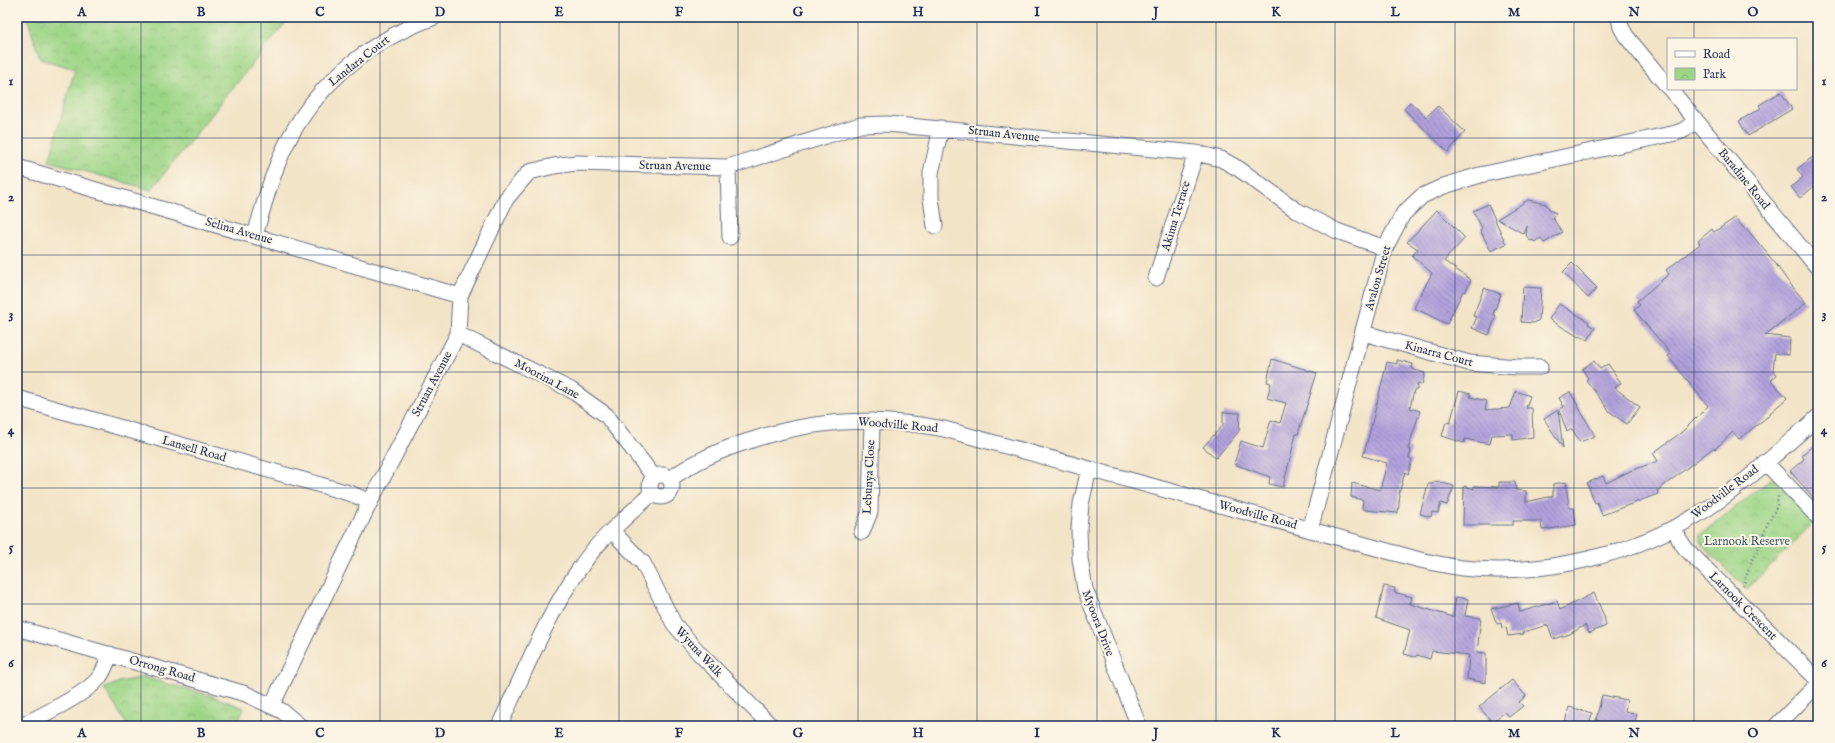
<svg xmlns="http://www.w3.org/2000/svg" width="1835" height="743" viewBox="0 0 1835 743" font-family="'IM FELL English',serif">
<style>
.park{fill:url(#park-crowns);stroke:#5c8272}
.building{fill:url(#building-back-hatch)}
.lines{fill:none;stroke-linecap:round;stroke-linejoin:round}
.minor-casing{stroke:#666e83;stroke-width:17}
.path{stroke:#666e83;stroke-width:2.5;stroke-dasharray:1 3;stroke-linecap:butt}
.minor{stroke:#fff;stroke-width:15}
.grid{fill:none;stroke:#1b2f5e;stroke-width:1;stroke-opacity:0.55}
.labels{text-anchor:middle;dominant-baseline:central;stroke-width:4;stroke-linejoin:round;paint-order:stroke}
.street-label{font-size:12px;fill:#1b2f5e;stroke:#fcf5e5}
.park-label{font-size:12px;fill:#3c5868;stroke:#fcf5e5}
.neatline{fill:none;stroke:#1b2f5e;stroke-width:1.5}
.grid-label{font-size:13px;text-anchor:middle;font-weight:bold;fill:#1b2f5e}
</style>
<defs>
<pattern id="park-crowns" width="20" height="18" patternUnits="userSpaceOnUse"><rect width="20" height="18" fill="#9dd587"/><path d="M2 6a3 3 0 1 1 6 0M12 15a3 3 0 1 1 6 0" fill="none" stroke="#87b777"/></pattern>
<pattern id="building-back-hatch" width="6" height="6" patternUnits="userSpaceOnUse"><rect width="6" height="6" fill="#b1a0dc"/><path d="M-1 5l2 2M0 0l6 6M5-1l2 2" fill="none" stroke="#8f83b6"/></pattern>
</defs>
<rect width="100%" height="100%" fill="#fcf5e5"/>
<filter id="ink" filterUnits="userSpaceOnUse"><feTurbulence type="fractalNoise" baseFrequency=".025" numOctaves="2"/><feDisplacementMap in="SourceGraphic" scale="8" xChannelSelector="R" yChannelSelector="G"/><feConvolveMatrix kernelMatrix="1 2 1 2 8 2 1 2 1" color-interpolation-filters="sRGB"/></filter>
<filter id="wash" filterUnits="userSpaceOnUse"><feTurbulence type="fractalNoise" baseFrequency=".012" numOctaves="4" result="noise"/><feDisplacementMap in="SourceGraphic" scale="16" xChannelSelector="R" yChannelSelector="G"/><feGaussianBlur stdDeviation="0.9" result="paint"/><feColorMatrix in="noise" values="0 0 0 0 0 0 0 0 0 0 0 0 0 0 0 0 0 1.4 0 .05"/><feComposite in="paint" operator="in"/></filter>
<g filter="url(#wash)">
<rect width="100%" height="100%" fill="#f2e4c7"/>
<path class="park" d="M27,17H290L151,190L49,161L75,69L40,59Z
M1772,478L1815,521L1747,589L1703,546L1700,540V535Z
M143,677L212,696L244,708L237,726H128L104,689L119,682Z"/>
<g id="blocks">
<path class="building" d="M1781,92L1792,109L1748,136L1739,121L1761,108L1759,105Z
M1410,102L1426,117L1438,106L1465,132L1448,152L1404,109Z
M1818,153V183L1800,198L1791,187L1803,177L1797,169Z
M1528,200L1546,204L1551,211L1556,213L1552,217L1562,232L1544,243L1541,238L1534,242L1533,240L1530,241L1526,235L1527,226L1524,234L1497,219Z
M1488,204L1506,244L1491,251L1480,230L1482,228L1473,211Z
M1437,210L1465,238L1444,261L1471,280L1465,292L1463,291L1447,324L1414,308L1432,273L1412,256L1418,249L1407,242Z
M1735,218L1745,229L1746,228L1775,263L1787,280L1806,303L1765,335L1790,338L1789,355L1775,353L1773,370L1777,375L1771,380L1787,398L1770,413L1771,414L1739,439L1733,432L1715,449L1713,448L1657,491L1658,494L1602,515L1597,502L1595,503L1587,483L1603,476L1606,483L1630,471L1658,461L1653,453L1683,431L1708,406L1668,356L1671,354L1634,310L1640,305L1637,301L1669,274L1666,270L1700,244L1698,241L1712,229L1714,232Z
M1572,263L1597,288L1588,298L1563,272Z
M1523,287L1541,288L1539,320L1534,323L1521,322Z
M1484,288L1501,294L1493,314L1496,316L1489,335L1472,328L1477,317L1473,316Z
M1559,304L1589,322L1588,324L1595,328L1588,340L1580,336L1579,337L1549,319Z
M1272,359L1317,373L1298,434H1296L1283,487L1269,484L1270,477L1234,464L1241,441L1263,448L1271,420L1280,423L1286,403L1267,398L1271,383L1267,382Z
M1397,360L1413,364L1412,368L1415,370L1425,373L1422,385L1418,383L1417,390H1414L1410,408L1420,411L1408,449L1411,450L1409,458L1412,460L1408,474L1405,472L1399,494H1400L1398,513L1365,510L1362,508L1363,500L1351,497L1352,483L1380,490L1387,463L1363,456L1368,439L1387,362L1397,364Z
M1594,361L1600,369L1608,364L1621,383L1615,388L1640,407L1627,424L1610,412L1586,380L1588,378L1582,369Z
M1459,391L1471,394L1470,397L1487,401L1485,410L1510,408L1516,391L1530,396L1526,408H1532L1533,437L1513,440V434L1492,435L1490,444L1465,439L1464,443L1442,436L1446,422L1450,423Z
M1570,392L1595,436L1580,442L1572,429L1567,432L1559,410L1564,407L1559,398Z
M1558,410L1563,448L1544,419Z
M1223,412L1240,413L1239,431L1216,458L1203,447L1223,425Z
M1818,441V503L1790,471L1804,459L1802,455Z
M1435,481L1454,486L1447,505L1441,503L1438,513L1432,512L1431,517L1420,514L1428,484H1433Z
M1499,482H1515L1516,490L1526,491V502L1553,496V484L1566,482L1569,508H1574L1576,525L1542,530L1541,521H1513V525H1463L1464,486L1474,489V486L1499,487Z
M1384,586L1395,588L1394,592L1412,597L1410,604L1453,617L1456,597L1468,599L1465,616L1481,618L1477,652L1486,653V683L1467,679L1469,655L1432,651L1430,659L1417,655L1415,657L1404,654L1410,630L1376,618Z
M1594,593L1604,616L1606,626L1589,633L1585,625L1570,634L1553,639L1548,625L1523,632L1524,634L1508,636L1506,627L1502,628L1501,623L1497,624L1491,609L1518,603L1520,612L1557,601L1560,610Z
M1512,680L1526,696L1519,702L1523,706L1509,717L1505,712L1492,722L1479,707Z
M1602,695L1627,700L1625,711L1637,714L1634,726L1623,723L1622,726H1610V724L1596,720Z
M1569,707L1592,713L1589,726H1564Z"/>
</g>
</g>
<g filter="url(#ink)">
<use href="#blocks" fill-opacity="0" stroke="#666e83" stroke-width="1"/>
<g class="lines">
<g class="minor-casing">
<path id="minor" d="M1619,17L1621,27L1626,36L1668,87
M1670,89L1818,268
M17,167L460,296
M728,167L730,237
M935,226L931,198V173L941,128
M255,235C265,201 274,166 291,135C322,79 375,38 435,17
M1156,278L1196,153
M1364,333L1469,363L1517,367H1540
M458,334L571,390L606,415L654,477
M17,398L352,494L370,502
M1765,462L1818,517
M1089,469L1081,504L1079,528L1080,559L1085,589L1139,726
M650 486a11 11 0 1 1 22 0a11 11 0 1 1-22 0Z
M670,479C695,461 722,449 752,440C815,419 878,416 944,429L1420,560C1434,563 1448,566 1462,568C1545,577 1639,554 1708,508C1747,482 1783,447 1818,417
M1675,527L1679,539L1685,548L1818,680
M1310,530L1385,248L1403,214L1422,196L1444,186L1480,175L1676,133L1684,130L1696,121
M612,531L643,563L674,624L699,653L771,726
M862,532L870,512L872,421
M17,628L246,694L282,711L300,726
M272,705L370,502L458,334L460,296L506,199L529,172L554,166L576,163L728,167L860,125L887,124L1196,153L1221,159L1239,169L1296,210L1337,231L1385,248
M22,726C41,715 85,695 98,679C104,672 107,663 110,654
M499,726C525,672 547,614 582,565C600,538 628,516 652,493
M1776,726L1818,684"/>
</g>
<path class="path" d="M1817,342L1818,341
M1743,586L1752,560L1759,548L1767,525L1777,506L1778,496"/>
<use href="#minor" class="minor"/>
</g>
</g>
<path class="grid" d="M141,17V726M261,17V726M380,17V726M500,17V726M619,17V726M738,17V726M858,17V726M977,17V726M1097,17V726M1216,17V726M1335,17V726M1455,17V726M1574,17V726M1694,17V39M1694,89V726M17,138H1818M17,255H1818M17,372H1818M17,488H1818M17,604H1818"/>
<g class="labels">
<g class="street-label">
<text transform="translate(359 61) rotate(-38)">Landara Court</text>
<text transform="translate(1004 134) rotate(6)">Struan Avenue</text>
<text transform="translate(675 166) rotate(1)">Struan Avenue</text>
<text transform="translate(1744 179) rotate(51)">Baradine Road</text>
<text transform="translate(1176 216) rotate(-73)">Akima Terrace</text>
<text transform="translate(239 231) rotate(16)">Selina Avenue</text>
<text transform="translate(1378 278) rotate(-74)">Avalon Street</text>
<text transform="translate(1439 354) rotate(15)">Kinarra Court</text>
<text transform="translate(547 379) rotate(28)">Moorina Lane</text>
<text transform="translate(432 384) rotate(-62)">Struan Avenue</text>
<text transform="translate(898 425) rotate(5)">Woodville Road</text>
<text transform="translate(194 449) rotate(16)">Lansell Road</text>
<text transform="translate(869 477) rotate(-87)">Lebunya Close</text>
<text transform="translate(1725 492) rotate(-37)">Woodville Road</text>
<text transform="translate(1258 515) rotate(15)">Woodville Road</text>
<text transform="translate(1743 606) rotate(45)">Larnook Crescent</text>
<text transform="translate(1098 623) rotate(69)">Myoora Drive</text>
<text transform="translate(699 652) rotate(47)">Wyuna Walk</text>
<text transform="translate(162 669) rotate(16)">Orrong Road</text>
</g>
<g class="park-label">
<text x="1747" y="541">Larnook Reserve</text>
</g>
</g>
<rect width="1835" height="743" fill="none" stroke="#fcf5e5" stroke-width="44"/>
<rect x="1667" y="38" width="130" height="52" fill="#fcf5e5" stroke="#a2a6af"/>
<rect x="1675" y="51" width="20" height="6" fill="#ffffff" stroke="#a2a6af"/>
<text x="1703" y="58" font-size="12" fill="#1b2f5e">Road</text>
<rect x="1675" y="68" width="20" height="12" fill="url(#park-crowns)" stroke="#a2a6af"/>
<text x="1703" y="78" font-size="12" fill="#1b2f5e">Park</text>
<rect x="22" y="22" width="1791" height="699" class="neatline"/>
<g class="grid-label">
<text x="82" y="16">A</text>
<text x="201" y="16">B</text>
<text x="320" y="16">C</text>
<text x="440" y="16">D</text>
<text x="559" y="16">E</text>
<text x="679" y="16">F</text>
<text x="798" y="16">G</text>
<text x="918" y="16">H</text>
<text x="1037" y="16">I</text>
<text x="1156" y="16">J</text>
<text x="1276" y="16">K</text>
<text x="1395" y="16">L</text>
<text x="1514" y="16">M</text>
<text x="1634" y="16">N</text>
<text x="1753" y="16">O</text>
<text x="11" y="85">1</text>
<text x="1824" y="85">1</text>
<text x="11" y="201">2</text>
<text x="1824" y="201">2</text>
<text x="11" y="318">3</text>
<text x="1824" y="318">3</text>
<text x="11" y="434">4</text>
<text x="1824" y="434">4</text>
<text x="11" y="551">5</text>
<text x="1824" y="551">5</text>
<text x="11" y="667">6</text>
<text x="1824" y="667">6</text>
<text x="82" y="737">A</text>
<text x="201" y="737">B</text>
<text x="320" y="737">C</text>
<text x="440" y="737">D</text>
<text x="559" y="737">E</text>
<text x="679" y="737">F</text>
<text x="798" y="737">G</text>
<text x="918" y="737">H</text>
<text x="1037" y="737">I</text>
<text x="1156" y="737">J</text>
<text x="1276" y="737">K</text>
<text x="1395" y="737">L</text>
<text x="1514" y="737">M</text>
<text x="1634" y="737">N</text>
<text x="1753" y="737">O</text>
</g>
</svg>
